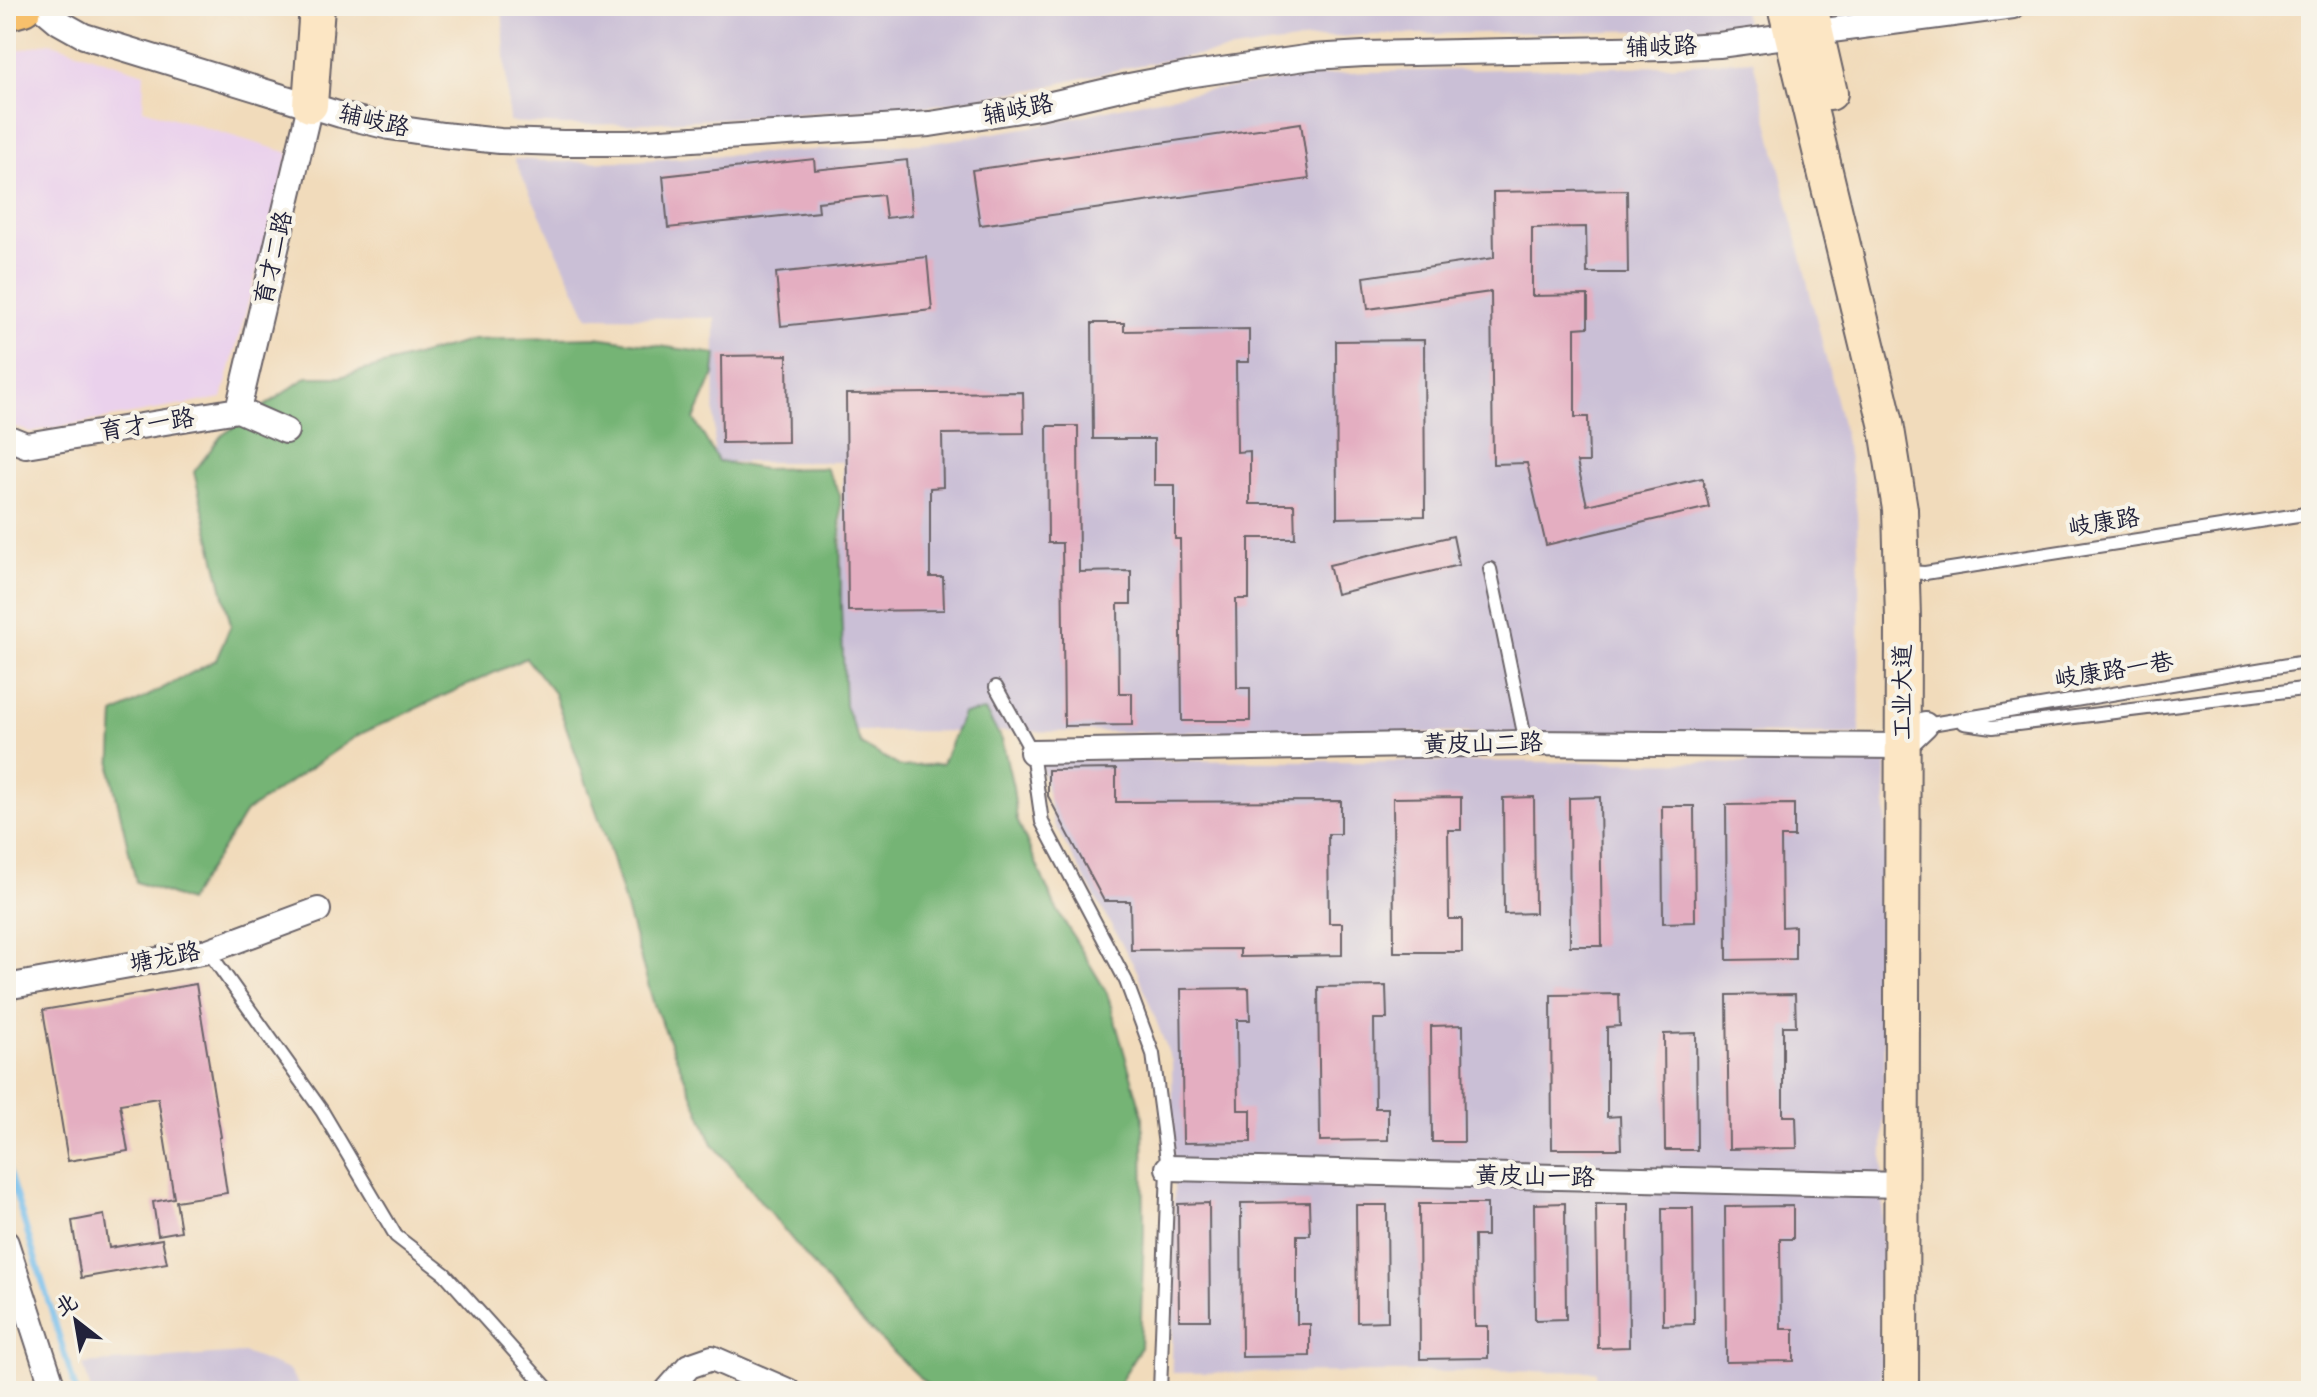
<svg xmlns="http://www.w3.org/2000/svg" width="2317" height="1397" viewBox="0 0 2317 1397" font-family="'Architects Daughter','LXGW WenKai TC',sans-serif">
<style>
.built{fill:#ead1ec}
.industrial{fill:#cabfd6}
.forest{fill:#75b475;stroke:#4c6b58;stroke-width:2}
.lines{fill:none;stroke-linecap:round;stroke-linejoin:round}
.stream{stroke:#73bdec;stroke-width:6}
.building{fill:#e4aec1}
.lane-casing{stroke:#6a6368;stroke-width:16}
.street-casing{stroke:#6a6368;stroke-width:28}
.secondary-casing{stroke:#6a6368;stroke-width:38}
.primary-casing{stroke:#6a6368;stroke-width:42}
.lane{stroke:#fff;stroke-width:12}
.street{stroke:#fff;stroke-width:24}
.secondary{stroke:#fce6c4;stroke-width:34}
.primary{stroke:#f7c06c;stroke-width:38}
.labels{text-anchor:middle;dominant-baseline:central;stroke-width:8;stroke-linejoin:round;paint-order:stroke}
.street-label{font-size:24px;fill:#22223b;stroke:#f7f3e8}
</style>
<rect width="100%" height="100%" fill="#f7f3e8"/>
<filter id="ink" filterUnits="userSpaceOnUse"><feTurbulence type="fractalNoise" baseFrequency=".0125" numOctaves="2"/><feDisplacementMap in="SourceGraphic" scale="16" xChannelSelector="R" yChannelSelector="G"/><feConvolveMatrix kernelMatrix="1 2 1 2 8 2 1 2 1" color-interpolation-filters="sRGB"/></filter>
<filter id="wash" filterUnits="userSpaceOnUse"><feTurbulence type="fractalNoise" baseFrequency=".006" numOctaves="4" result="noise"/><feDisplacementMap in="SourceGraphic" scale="32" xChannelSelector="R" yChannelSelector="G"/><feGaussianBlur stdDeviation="1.8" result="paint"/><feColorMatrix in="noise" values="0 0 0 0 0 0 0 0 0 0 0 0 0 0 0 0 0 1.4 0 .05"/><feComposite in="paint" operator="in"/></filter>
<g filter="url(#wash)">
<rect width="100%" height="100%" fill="#f1dbbb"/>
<path class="built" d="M49,42L144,73L143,109L289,153L222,398L30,432L6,423V54Z"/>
<path class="industrial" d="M502,6H1742L1746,23L1663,30L1363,35L1310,39L1184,57L1125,68L1036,89L929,106L629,124L564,125L509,122Z
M1753,60L1844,432L1852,476L1857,513L1859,573L1860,734L840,731L843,462H714L715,318L588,317L514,159L563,162L630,161L932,143L1043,125L1133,104L1190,93L1314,76L1365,72L1665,66Z
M1040,760L1886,763L1881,1391H1597L1596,1371L1172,1373L1174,1183L1172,1062L1137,971L1054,824Z
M244,1353L289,1370L302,1391H91L83,1364Z"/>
<path class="forest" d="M596,337L716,354L714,374L694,419L718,461L762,469L826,468L840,494L841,606L845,706L861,744L901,767L942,764L963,714L985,711L1002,740L1013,787L1017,820L1055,906L1107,993L1143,1117L1144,1232L1140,1348L1115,1391H934L854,1314L713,1144L654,1005L606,838L554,693L526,658L358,735L246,812L188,901L136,882L111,773L114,714L216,660L231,625L194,472L221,436L307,377H340L473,340Z"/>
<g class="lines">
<path class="stream" d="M6,1163L76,1391"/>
</g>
<g id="blocks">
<path class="building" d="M1301,123L1309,179L980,225L972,170Z
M814,159L815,170L907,160L912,215L886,218L883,195L818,202L819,212L668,228L663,176Z
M1627,190L1628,273H1587L1586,227L1532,228V296L1588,295V327L1575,328V417H1588L1589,462H1577L1587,505L1702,478L1709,507L1546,545L1527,463L1493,464L1491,292L1368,309L1364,277L1494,258L1493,192Z
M927,257L932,310L781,326L776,273Z
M1092,323H1124V331L1249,329V362H1236L1237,452L1250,451V504H1294L1295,538H1249V599H1236L1237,688H1250V721H1182L1180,539H1175V485H1154V439H1093Z
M1424,340L1425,516L1337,518L1336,341Z
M787,355L788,442L722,443L721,356Z
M1023,392L1024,433L942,434L943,487L930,488V577H943L944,610L848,611L846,394Z
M1047,426H1078L1079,572L1131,571V604H1118L1119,693H1132V725L1064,726L1062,543H1048Z
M1453,536L1459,565L1336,594L1329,565Z
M1116,769V802L1341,801V834H1328L1329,923H1342V955L1240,957V949L1131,950L1130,901H1104L1048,796V770Z
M1461,797V830H1448L1449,919H1462V952H1394L1393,798Z
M1534,797L1535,913L1504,914L1503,798Z
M1600,797L1602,946H1570L1569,798Z
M1794,804V837H1781L1782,927L1795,926V959L1727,960L1726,805Z
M1662,806H1694L1695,922L1663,923Z
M196,984L221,1137L219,1138L227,1193L176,1201L181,1231L158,1235L153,1202L174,1198L158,1098L120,1104L128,1151L68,1161L43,1010Z
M1386,986L1387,1019H1374L1375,1108H1388V1140L1320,1141L1318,987Z
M1249,988L1250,1020H1237L1238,1110H1251V1142L1183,1143L1181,989Z
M1619,994L1620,1026L1607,1027V1117L1620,1116L1621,1149H1552L1551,995Z
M1795,994L1796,1026H1783V1116H1796L1797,1148L1729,1149L1727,995Z
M1463,1025L1464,1142H1432L1431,1026Z
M1696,1033L1697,1150H1665L1664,1034Z
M1309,1202L1310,1235H1297V1324H1310V1356L1242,1357L1241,1203Z
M1209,1203L1210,1320H1179L1178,1204Z
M1565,1203L1566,1319L1535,1320L1534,1204Z
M1419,1204H1487V1236H1474L1475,1326H1488V1358L1420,1359Z
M1596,1204H1628L1629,1347L1598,1348Z
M1356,1205H1387L1388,1321L1357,1322Z
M1793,1206V1239H1780L1781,1329H1794V1361L1726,1362L1725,1207Z
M1662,1208H1693L1694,1324L1663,1325Z
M104,1215L109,1248L162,1239L167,1263L81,1278L72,1221Z"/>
</g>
</g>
<g filter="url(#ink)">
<use href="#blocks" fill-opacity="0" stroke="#6a6368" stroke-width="2"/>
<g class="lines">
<g class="lane-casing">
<path id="lane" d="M1490,569L1526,743
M1906,572L1925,573L2311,513
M996,687L1032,752L1042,822L1126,981L1153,1054L1168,1168L1160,1391
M1964,723L1993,727L2311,688
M1925,725L2311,661
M208,951L322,1111L396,1236L445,1274L550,1391"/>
</g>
<g class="street-casing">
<path id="street" d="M40,6L59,22L84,36L341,115L389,127L443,135L500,141L563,143H629L930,124L1039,107L1129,86L1187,75L1312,57L1364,54L1664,48L1719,45L2013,6
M238,410L310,105
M6,437L26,445L238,410L286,431
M1032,752L1526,743L1903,746L1925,725
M6,987L208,951L318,910
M1168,1168L1902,1185
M6,1243L54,1391
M667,1391L689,1366L712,1358L788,1391"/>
</g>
<g class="secondary-casing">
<path id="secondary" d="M1785,6L1886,423L1900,509L1903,619L1901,1391
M1810,6L1830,93
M310,105L317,6"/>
</g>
<g class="primary-casing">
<path id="primary" d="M6,11L23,6"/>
</g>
<use href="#lane" class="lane"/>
<use href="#street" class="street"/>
<use href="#secondary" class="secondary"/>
<use href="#primary" class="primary"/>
</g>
</g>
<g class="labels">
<g class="street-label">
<text transform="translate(1661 47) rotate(-2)">辅岐路</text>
<text transform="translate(1018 110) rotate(-11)">辅岐路</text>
<text transform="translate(374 121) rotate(13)">辅岐路</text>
<text transform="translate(274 258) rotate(-77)">育才二路</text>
<text transform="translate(147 425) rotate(-9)">育才一路</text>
<text transform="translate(2104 523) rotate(-9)">岐康路</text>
<text transform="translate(2114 671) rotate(-9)">岐康路一巷</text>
<text transform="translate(1903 692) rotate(-90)">工业大道</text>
<text transform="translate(1483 744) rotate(-1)">黄皮山二路</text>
<text transform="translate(165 958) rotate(-11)">塘龙路</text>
<text transform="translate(1535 1177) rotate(1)">黄皮山一路</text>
</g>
</g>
<rect width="2317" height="1397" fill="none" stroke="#f7f3e8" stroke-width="32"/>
<g transform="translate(76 1321) rotate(329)" stroke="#f7f3e8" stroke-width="6" paint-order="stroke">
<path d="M0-6L14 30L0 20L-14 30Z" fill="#22223b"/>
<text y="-12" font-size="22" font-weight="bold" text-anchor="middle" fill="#22223b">北</text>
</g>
</svg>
